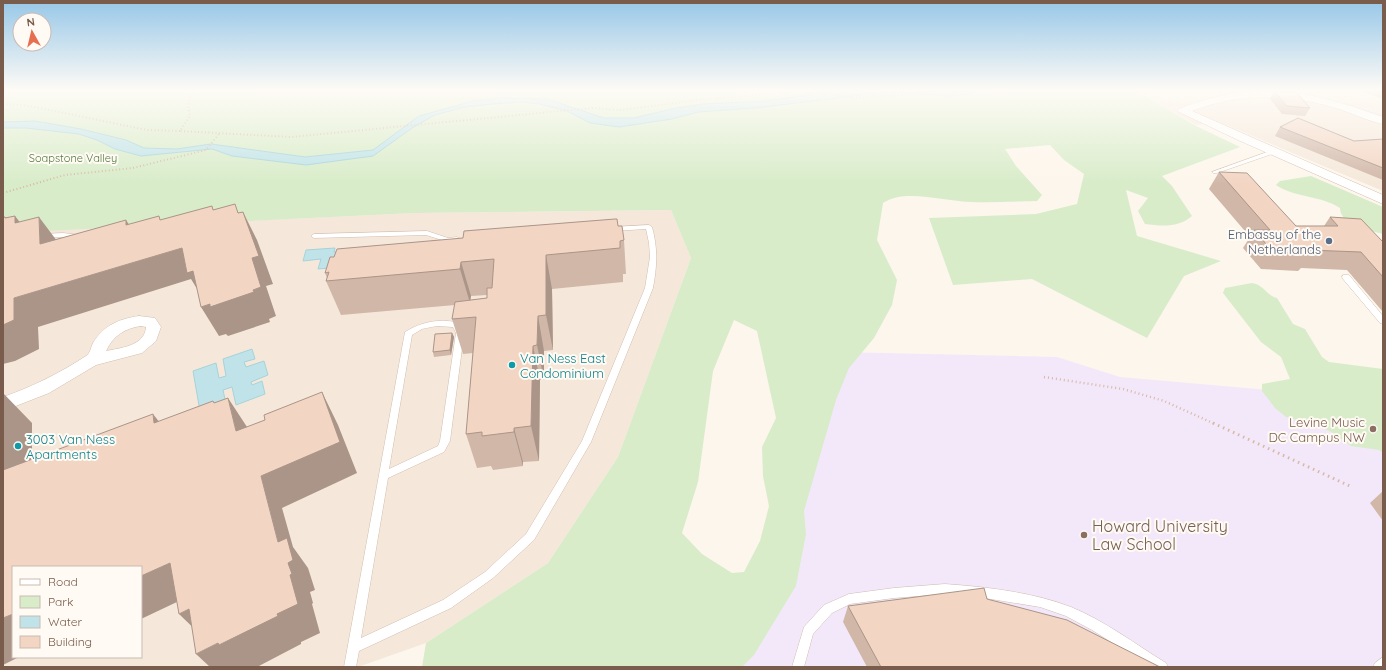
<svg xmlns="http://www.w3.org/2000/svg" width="1386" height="670" viewBox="0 0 1386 670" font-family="Quicksand,sans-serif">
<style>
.residential{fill:#f5e8da;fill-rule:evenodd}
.education{fill:#f3e8fa}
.green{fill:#d8ecc9;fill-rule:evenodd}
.water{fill:#bfe3e8;stroke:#a5d3da}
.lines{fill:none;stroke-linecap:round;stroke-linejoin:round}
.service-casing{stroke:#d1beb0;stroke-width:1}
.minor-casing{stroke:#d1beb0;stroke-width:1}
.path-far2{stroke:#d9b8a5;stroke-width:2;stroke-dasharray:1 2.5;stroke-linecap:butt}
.path-far1{stroke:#d9b8a5;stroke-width:2.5;stroke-dasharray:1 3;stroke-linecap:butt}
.path{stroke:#d9b8a5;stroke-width:3;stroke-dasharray:1.5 4;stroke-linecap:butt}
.service{fill:#fff;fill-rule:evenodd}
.minor{fill:#fff;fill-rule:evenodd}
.wall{fill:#d1b7a8;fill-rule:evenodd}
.shaded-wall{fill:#aa9588}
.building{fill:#f3d5c3;stroke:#aa9588}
.service-dot{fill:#5c6f8a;stroke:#fffaf3;stroke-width:1.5}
.culture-dot{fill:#0f9aa8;stroke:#fffaf3;stroke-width:1.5}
.education-dot{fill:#8d6e63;stroke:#fffaf3;stroke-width:1.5}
.labels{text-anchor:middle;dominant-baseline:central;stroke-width:4;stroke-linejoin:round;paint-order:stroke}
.far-park-label{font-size:11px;fill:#537a41;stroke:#fffaf3}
.service-label{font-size:13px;fill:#4e5e75;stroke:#fffaf3;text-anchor:end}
.culture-label{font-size:13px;fill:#0d838f;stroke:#fffaf3;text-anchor:start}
.education-label{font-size:13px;fill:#785e54;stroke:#fffaf3;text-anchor:end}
.near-education-label{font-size:16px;fill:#785e54;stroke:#fffaf3;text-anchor:start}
</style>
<rect width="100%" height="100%" fill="#fdf6ec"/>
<path class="residential" d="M1135,90H1383V191L1219,122L1196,125Z
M671,210L691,258L618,457L548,563L426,643L358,667H3V235L7,232L415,213ZM13,567H141V657H13Z"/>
<path class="education" d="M839,352L1057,357L1120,377L1337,396L1383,404V667H741Z"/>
<path class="green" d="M3,90H1135L1196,126L1240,147L1162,176L1172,186L1192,216C1178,228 1162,226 1145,224L1138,211L1148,198L1126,190L1137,236L1221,261L1184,276L1147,338L1032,279L953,285L929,218L1036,214L1077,204L1084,174L1064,160L1050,145L1005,149L1016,166L1042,195L1037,201C1015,201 993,203 972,202C946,202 905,188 883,203L877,240L897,280L892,305L874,338L849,368L836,400L804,511L806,534L796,586L754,655L742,667H422L426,643L548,563L618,457L691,258L671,210L415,213L3,233ZM734,320L757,331L776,418L762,447L763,476L769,506L760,541L744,572L732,573L702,554L682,533L698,482L713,371Z
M1311,176L1383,207V234C1369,230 1340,225 1340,208C1320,195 1295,198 1276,185L1280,181Z
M1252,283C1263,284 1267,296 1277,298L1293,324L1305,329L1322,357L1329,362L1383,369V453L1379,450L1351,446L1331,432L1318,426L1286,417L1275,408L1262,391V384L1290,379L1281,357L1261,342L1223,293L1225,288Z"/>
<path class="water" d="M842,90L952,92L987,90L983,92L948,96L896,92L869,94L756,108L698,112L672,119L619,127L590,123L567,111L539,104L522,102L493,104L465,107L435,115L412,128L373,156L306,165L232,156L212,149L141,156L115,149L97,140L79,134L26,128H3V122L35,121L81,129L126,140L144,148L177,149L211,144L305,157L373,150L419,116L473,101L502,98L547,99L604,118H634L676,108L703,104L766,101Z
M335,248L334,252L369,249L364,265L318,269L321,259L303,261L306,250Z
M252,349L255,359L244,362L246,367L264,361L268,375L251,382L252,385L262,381L265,394L236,405L232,387L223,390L227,408L201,417L193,371L216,363L219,378L226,376L223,359Z"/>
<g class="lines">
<g class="service-casing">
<path id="service" d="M1273,150L1276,152L1275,153L1217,173H1213L1212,172Z
M649,225L652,227C658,248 657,267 653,288L591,442L534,540L493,578L451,608L359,651L356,667H344L405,332C421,322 440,318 459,323L464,333L450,441L444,452L388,478L361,638L443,600L485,572L526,534L582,441L645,288L650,257L649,243L646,229L613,231L610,229L613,227ZM437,326L453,327L456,333L440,441L438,446L389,469L412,335L422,329Z
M427,231L448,238L457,237L460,239L457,241L448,242L426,235L314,238L311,236L314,234Z
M63,233L80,235L83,237L80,239L63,237L44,238L41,236L44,234Z
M1343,275H1349L1383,316V324L1380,323L1343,279L1342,277Z
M945,584C987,587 1032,592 1071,607C1105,621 1135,644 1166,663L1168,667H1151L1092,630L1066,616L1040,607L972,596L945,594L894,598L850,604L832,613L813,634L804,667H792L804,627L824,605L849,594L894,588Z
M1383,657V667H1373L1375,663Z"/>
</g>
<g class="minor-casing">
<path id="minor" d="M1261,90C1303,90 1344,103 1383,117V124C1368,121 1354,114 1339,109C1290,94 1241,92 1192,111L1383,195V204L1238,140L1177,111L1179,109C1206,98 1232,92 1261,90Z
M139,316L155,318L161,327L156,341L142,353L96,365L49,393L3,411V397C32,387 60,373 86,356C90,354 91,347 93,343C104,325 119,319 139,316ZM141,326L146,327C145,346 120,348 106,351C113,336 125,328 141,326Z"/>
</g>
<path class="path-far2" d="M193,90L188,106L190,116L180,131L291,137L592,108L621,110L698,100L810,90L853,98L912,94L931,90
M3,104L30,106L147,130L180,131
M3,193L65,175L133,168L206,150L219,134"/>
<path class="path-far1" d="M1044,377L1123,389L1164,401L1215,424"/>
<path class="path" d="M1213,423L1352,487"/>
<use href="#service" class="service"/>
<use href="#minor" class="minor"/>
</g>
<path class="wall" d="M1357,90H1383V99Z
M1274,91L1310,108L1305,116L1282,114L1270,99Z
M1280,127L1354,141L1383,139V180L1275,136Z
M1219,172L1296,226H1324L1330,217L1383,242V312L1347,270L1301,268L1298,271L1261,269L1243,248L1250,237L1209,189Z
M618,226L624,240L626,274H623V282L552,289L553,350L544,351V380H540L539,461L523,462V466L493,470L491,466L477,468L466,434L473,353L463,354L452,319L455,305L341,315L326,281L327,278L325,273ZM487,295V298L470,300L471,296Z
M452,333L454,337L451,355L434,357L433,352Z
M1383,491V521L1370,503Z
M987,599L1160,667H867L843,622L848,606Z"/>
<path class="shaded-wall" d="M243,212L257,240L273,284L266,286L276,316L269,319L270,322L228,336L226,334L219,336L201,307L253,290L252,258Z
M15,216L37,244L15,223Z
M39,217L60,245L40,244Z
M126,220L144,248L126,225Z
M182,248L199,277L205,302L191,279L38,327L39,349L15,361L3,364V325L14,298Z
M546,255L552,289L553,350L546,315Z
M461,262L471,296L470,303L460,269Z
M538,316L544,351V380L537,345Z
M452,333L454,337L451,355L450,350Z
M533,346L540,380L539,461L531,426Z
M322,392L338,425L357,473L282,508L293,547L308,568L315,590L310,592L313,603L312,604L320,633L301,642V644L257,667H210L196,654L277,614L278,542L261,476Z
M3,393L32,423V464L3,476Z
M228,398L249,430L236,431Z
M153,414L178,446L154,423Z
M514,428L523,462V466L514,432Z
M170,563L198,592L141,619V576Z
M189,609L208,642L179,614Z
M13,614V657H19L3,665V618Z"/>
<path class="building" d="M1274,91L1296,92L1310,108L1287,106Z
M1298,118L1354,141L1383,139V168L1280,127Z
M1219,172L1247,173L1296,226H1338L1330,217L1361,219L1383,242V277L1361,252L1307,250L1311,254L1273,252L1254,230H1270Z
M235,204L238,213L243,212L259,256L252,258L261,287L253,290L254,292L210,307V304L201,307L193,271L187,273L182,248L14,298V320L3,325V217H5V218L15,216V223L39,217L40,244L126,220V225L159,216L160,220L212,206L213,210Z
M615,219H617L618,226H622L624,240L620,241V248L546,255V315L538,316L537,345L533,346L531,426L514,428V432L482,436V432L466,434L476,317L452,319L455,302L487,298V288H492L494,259L461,262L460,269L326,281L329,272L325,273L330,257H334L337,249L463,238L464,231Z
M452,333L450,350L433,352L435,334Z
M322,392L340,442L261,476L278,542L287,538L293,560L288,563L292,574L290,575L298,604L277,614L278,616L219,645L218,643L196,654L189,609L179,614L170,563L141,576V567H13V614L3,618V470L153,414L154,423L213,401L214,403L228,398L236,431L265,420L264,415Z
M984,588L987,599L1067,620L1160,667H881L848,606Z"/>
<linearGradient id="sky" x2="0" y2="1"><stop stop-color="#97c7e8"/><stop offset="0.49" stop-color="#fefbf6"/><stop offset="1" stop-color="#fefbf6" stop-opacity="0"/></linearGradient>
<rect width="1386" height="184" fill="url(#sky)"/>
<circle class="service-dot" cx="1329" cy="241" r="4"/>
<g class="culture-dot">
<circle cx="512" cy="365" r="4"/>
<circle cx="18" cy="446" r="4"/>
</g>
<g class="education-dot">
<circle cx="1373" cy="429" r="4"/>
<circle cx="1084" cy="535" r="4"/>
</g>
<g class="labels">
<g class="far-park-label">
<text x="73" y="158">Soapstone Valley</text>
</g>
<g class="service-label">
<text x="1321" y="234">Embassy of the<tspan x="1321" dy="15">Netherlands</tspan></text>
</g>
<g class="culture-label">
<text x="520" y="358">Van Ness East<tspan x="520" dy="15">Condominium</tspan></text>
<text x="26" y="439">3003 Van Ness<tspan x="26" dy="15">Apartments</tspan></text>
</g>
<g class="education-label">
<text x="1365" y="422">Levine Music<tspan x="1365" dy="15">DC Campus NW</tspan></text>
</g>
<g class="near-education-label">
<text x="1092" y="526">Howard University<tspan x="1092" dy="18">Law School</tspan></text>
</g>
</g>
<rect width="1386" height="670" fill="none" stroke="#7a5c4d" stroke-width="8"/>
<rect x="12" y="566" width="130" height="92" fill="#fffaf3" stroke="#cabbb1"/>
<rect x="20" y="579" width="20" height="6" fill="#ffffff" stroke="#cabbb1"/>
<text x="48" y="586" font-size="12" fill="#7a5c4d">Road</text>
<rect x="20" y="596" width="20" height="12" fill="#d8ecc9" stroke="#cabbb1"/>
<text x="48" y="606" font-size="12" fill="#7a5c4d">Park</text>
<rect x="20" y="616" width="20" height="12" fill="#bfe3e8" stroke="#cabbb1"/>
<text x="48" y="626" font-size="12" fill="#7a5c4d">Water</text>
<rect x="20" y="636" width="20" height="12" fill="#f3d5c3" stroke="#cabbb1"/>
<text x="48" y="646" font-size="12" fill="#7a5c4d">Building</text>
<g transform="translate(32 32) rotate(352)"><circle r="19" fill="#fffaf3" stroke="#cabbb1"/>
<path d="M0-3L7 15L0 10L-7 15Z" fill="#e76f51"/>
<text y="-6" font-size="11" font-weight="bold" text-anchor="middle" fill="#7a5c4d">N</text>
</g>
</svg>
